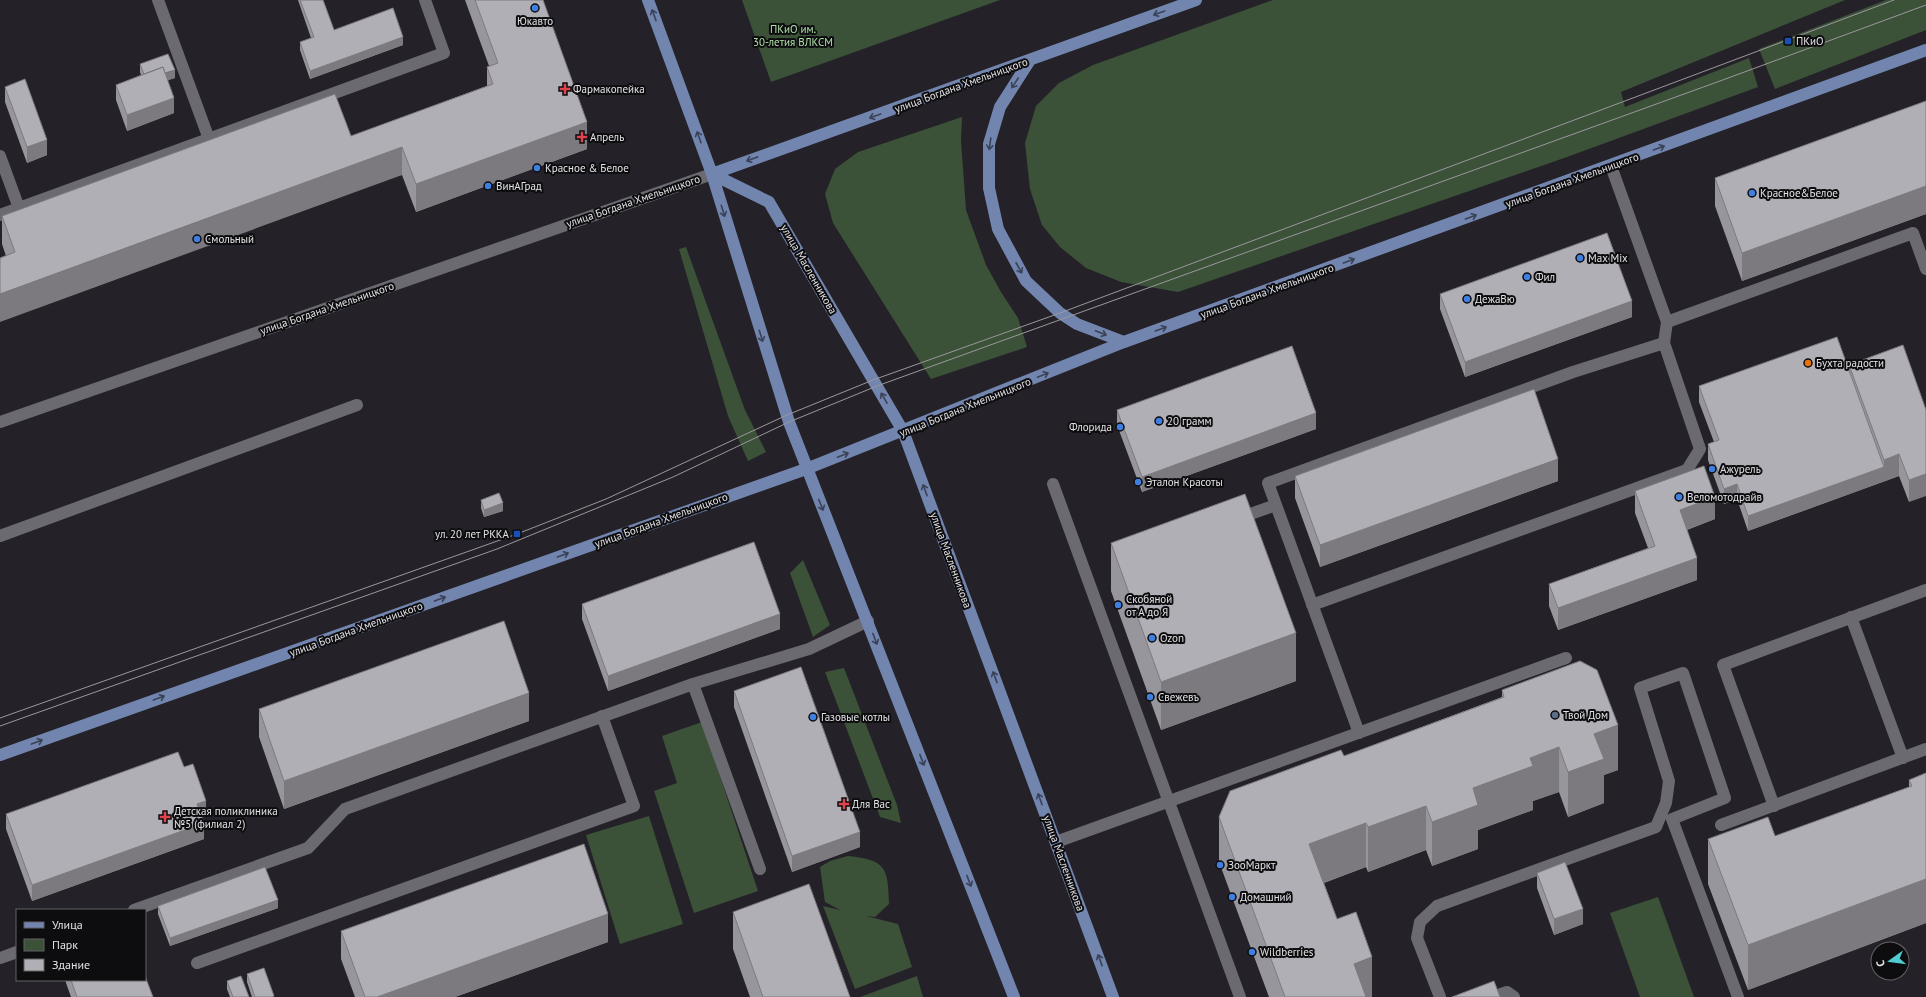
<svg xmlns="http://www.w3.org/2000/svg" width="1926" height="997" viewBox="0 0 1926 997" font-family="'PT Sans',sans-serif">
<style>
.green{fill:#3b5138}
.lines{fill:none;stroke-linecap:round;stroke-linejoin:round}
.minor{stroke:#6c6a71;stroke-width:12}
.major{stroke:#7285af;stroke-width:12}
.tram{stroke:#9a989d;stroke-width:1}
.wall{fill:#98969d}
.shaded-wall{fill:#7c7a7f}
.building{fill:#b1afb6;stroke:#7c7a7f}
.oneway{stroke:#3a4257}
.shop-dot{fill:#3f7fe0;stroke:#0d0c0f;stroke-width:1.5}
.transit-dot{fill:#1a4fb4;stroke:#0d0c0f;stroke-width:1.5}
.health-dot{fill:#e0444e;stroke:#0d0c0f;stroke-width:1.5}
.food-dot{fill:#e8710a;stroke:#0d0c0f;stroke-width:1.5}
.service-dot{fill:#5c6f8a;stroke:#0d0c0f;stroke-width:1.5}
.labels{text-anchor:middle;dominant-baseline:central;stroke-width:4;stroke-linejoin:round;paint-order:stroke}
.poi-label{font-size:11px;fill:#e3e2e5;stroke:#0d0c0f;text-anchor:start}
.park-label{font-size:11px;fill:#afe0a8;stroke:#0d0c0f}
.street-label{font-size:11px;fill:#e3e2e5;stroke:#0d0c0f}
</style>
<rect width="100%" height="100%" fill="#242228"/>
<path class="green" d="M742,0H1000L771,82Z
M1273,0H1845L1621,92L1625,107L1749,58L1758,87L1567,157L1178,292L1121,282L1086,268L1060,247L1042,225L1030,189L1025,143L1036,106L1059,83L1093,65Z
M1886,0H1926V30L1775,89L1759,49Z
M962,117L961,141L966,210L986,265L1001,292L1018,318L1027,347L931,379L833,223L825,194L835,169L858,152Z
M686,247L745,410L766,452L748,461L728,416L679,249Z
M803,560L830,625L813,637L790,573Z
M844,668L897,805L901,823L880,817L825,672Z
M702,722L758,891L694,913L654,791L677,783L662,736Z
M649,816L683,924L620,944L586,835Z
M848,856C886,860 888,867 889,904L875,917L866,916L898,924L912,967L855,989L823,906L840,910L825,902L820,867L830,861Z
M1658,897L1694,997H1640L1610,913Z
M917,976L923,997H860Z"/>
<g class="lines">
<path class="minor" d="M158,0L209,139
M0,156L19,208
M0,215L444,53L425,0
M1667,322L1913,233L1926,269
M0,422L712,174
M1053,484L1240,997
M1236,519L1276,505
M0,536L357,405
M1312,605L1687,470L1700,449L1664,343L1667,322L1611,166
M1851,617L1903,758
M693,684L760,869
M1359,733L1268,483L1573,372L1664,343
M1774,806L1723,665L1926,590
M1721,825L1926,749
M1056,842L1566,658
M134,910L308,848L345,809L693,684L809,649L868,621
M0,958L17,952
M197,963L634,806L602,716
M1440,997L1417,938L1420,922L1437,906L1656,827L1666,803L1669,781L1640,688L1683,673L1725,798L1672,819L1738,997
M1492,997L1507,992L1514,997"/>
<path class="major" d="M648,0L712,174L789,422L1014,997
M1030,60L1000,107L989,144V188L998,229L1026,281L1060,313L1077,324L1124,342
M712,174L769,202L903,431L1113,997
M712,174L1196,0
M0,755L806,469L1124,342L1926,50"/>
<path class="tram" d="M0,718L517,534L606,499L787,415L873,380L1060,313L1894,0
M0,726L497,549L673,477L789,422L877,386L1720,81L1926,5"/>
</g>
<path class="wall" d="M298,0H323L334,30L403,45L310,79L300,50V42L311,38Z
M465,0H543L587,149L416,212L402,175L6,256L2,244V216L351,136L487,86V67L489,66Z
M140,64L175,78L167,80L174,113L127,131L116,100V85L141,75L140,72Z
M5,87L47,155L27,163L5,102Z
M1926,101V214L1742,281L1715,206V178Z
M1440,294L1632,317L1465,377L1440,309Z
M1849,365L1926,410L1909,502L1899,476L1748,531L1737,499L1724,504L1708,460V444L1714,442L1699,402V386L1849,372Z
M1117,410L1316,429L1142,492L1117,425Z
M1295,476L1558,481L1320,567L1295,498Z
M1635,491L1715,519L1687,530L1697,580L1558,630L1549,606V584L1648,548L1635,513Z
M481,500L503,511L484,517L481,508Z
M1111,543L1296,681L1161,730L1111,591Z
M582,604L780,629L608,691L582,619Z
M1502,690L1618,770L1604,775V803L1568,817L1559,792L1533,801V810L1478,830V849L1432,866L1426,850L1368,872L1366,867L1324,883L1337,919L1372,997H1269L1219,862V817L1344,756L1502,697Z
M734,691L860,847L792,872L734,707Z
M259,709L529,721L284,809L259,737Z
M184,767L206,816L202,817L204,839L32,901L6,829V814Z
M1926,773V923L1748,990L1708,884V839L1775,836L1909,787V780Z
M1537,873L1583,924L1554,935L1537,888Z
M158,906L278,908L170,946L158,914Z
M733,912L850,997H750L733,949Z
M341,931L608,942L455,997H355L341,959Z
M247,974L274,997H252L247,982Z
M65,980H145L153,997H71Z
M227,981L249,997H230L227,989Z"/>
<path class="shaded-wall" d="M403,37V45L310,79V71Z
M175,70V78L146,88V80Z
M174,98V113L127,131V115Z
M587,122V149L416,212V184Z
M47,140V155L27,163V147Z
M402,147V175L0,322V294Z
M1926,186V214L1742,281V253Z
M1632,301V317L1465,377V362Z
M1316,413V429L1142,492V477Z
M1899,454V476L1748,531V516L1884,467V460Z
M1558,459V481L1320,567V545Z
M1926,474V496L1909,502V480Z
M1737,484V499L1724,504V489Z
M1715,497V519L1680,532V510Z
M503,503V511L484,517V510Z
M1697,558V580L1558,630V608Z
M780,614V629L608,691V676Z
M1296,633V681L1161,730V682Z
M529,693V721L284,809V781Z
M1618,725V770L1604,775V803L1568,817V772L1594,734Z
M1559,747V792L1533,801V810L1478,830V849L1432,866V822L1473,788L1530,758Z
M206,801V816L197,819V804Z
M1426,806V850L1368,872V827Z
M204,823V839L32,901V885Z
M1366,823V867L1309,888V844Z
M860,832V847L792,872V856Z
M1926,879V923L1748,990V945Z
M278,900V908L170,946V938Z
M1583,909V924L1554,935V919Z
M608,914V942L455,997H377Z
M1372,957V997H1354V964Z"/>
<path class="building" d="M300,0H323L334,30L393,8L403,37L310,71L300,42L314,37Z
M475,0H543L587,122L416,184L402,147L0,294V258L15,252L2,216L335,94L351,136L493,84L487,67L498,63Z
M168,54L175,70L165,73L163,67L144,74L140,64Z
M163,67L174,98L127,115L116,85Z
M25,79L47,140L27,147L5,87Z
M1926,101V186L1742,253L1715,178Z
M1607,233L1632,301L1465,362L1440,294Z
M1837,337L1884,467L1748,516L1737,484L1724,489L1708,444L1719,440L1699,386Z
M1903,345L1926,410V474L1909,480L1899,454L1884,460L1849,365Z
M1292,346L1316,413L1142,477L1117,410Z
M1534,389L1558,459L1320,545L1295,476Z
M1704,466L1715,497L1680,510L1697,558L1558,608L1549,584L1655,546L1635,491Z
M499,493L503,503L484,510L481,500Z
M1245,494L1296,633L1161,682L1111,543Z
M754,542L780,614L608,676L582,604Z
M504,621L529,693L284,781L259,709Z
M1580,661L1597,670L1618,725L1594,734L1604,759L1568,772L1559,747L1530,758L1533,766L1473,788L1478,805L1432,822L1426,806L1368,827L1366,823L1309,844L1337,919L1356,912L1372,957L1354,964L1366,997H1285L1219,817L1230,791L1341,750L1344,756L1504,697L1502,690Z
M801,667L860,832L792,856L734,691Z
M178,752L184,767L193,764L206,801L197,804L204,823L32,885L6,814Z
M1926,773V879L1748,945L1708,839L1768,817L1775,836L1912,786L1909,780Z
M584,844L608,914L377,997H365L341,931Z
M1565,862L1583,909L1554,919L1537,873Z
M265,867L278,900L170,938L158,906Z
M809,884L850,997H763L733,912Z
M264,968L274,996L272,997H255L247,974Z
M145,976L153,997H77L71,980H145Z
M241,976L249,997H233L227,981Z
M1494,981L1500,997H1452Z"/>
<defs><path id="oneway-shaft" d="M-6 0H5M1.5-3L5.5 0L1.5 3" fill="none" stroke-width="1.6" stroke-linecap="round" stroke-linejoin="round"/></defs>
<g class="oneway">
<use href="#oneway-shaft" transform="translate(1159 13) rotate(160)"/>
<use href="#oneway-shaft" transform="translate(654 15) rotate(-110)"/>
<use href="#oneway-shaft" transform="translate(1015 83) rotate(123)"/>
<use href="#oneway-shaft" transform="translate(875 116) rotate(160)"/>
<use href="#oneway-shaft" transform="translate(699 137) rotate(-109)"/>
<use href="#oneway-shaft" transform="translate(990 144) rotate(98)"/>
<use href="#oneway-shaft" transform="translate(1659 148) rotate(-20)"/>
<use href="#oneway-shaft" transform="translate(752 159) rotate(160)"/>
<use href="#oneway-shaft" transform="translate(723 211) rotate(73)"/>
<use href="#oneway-shaft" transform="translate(1471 217) rotate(-20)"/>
<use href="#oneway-shaft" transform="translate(1349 261) rotate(-20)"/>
<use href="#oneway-shaft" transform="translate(1019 268) rotate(61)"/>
<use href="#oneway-shaft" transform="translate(1161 329) rotate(-20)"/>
<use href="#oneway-shaft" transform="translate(1101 333) rotate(21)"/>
<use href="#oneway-shaft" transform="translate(761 336) rotate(73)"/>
<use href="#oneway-shaft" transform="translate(1043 375) rotate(-22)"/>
<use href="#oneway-shaft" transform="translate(884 398) rotate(-120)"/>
<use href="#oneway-shaft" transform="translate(843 455) rotate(-21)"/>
<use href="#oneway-shaft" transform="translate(925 490) rotate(-110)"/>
<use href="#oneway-shaft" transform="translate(821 505) rotate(68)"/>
<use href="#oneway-shaft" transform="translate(563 555) rotate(-20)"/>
<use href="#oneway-shaft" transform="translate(440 599) rotate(-20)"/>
<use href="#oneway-shaft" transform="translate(875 639) rotate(69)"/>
<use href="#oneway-shaft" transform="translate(995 677) rotate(-110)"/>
<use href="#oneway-shaft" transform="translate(159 698) rotate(-20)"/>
<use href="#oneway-shaft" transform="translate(37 742) rotate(-20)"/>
<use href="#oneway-shaft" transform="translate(922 760) rotate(69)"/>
<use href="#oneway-shaft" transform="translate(1040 799) rotate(-110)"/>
<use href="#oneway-shaft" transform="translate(969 881) rotate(69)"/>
<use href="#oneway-shaft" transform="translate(1100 960) rotate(-110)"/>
</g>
<g class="shop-dot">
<circle cx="535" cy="8" r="4"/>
<circle cx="537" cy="168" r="4"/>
<circle cx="488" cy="186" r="4"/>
<circle cx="1752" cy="193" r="4"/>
<circle cx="197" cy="239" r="4"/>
<circle cx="1580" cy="258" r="4"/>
<circle cx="1527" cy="277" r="4"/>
<circle cx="1467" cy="299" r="4"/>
<circle cx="1159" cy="421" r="4"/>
<circle cx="1120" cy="427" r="4"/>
<circle cx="1712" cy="469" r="4"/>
<circle cx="1138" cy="482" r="4"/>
<circle cx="1679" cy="497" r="4"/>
<circle cx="1118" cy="605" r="4"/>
<circle cx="1152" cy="638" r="4"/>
<circle cx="1150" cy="697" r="4"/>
<circle cx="813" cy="717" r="4"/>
<circle cx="1220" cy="865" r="4"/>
<circle cx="1232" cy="897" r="4"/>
<circle cx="1252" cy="952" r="4"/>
</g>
<g class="transit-dot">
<rect x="1784" y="37" width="8" height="8" rx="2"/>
<rect x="513" y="530" width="8" height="8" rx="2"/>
</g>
<g class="health-dot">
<path d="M563 83h4v4h4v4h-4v4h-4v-4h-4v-4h4z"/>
<path d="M580 131h4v4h4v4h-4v4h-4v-4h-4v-4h4z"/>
<path d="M842 798h4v4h4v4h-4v4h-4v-4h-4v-4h4z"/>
<path d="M163 811h4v4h4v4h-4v4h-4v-4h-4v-4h4z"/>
</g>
<circle class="food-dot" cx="1808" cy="363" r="4"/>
<circle class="service-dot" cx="1555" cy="715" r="4"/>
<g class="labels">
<g class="poi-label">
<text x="535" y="21" text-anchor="middle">Юкавто</text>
<text x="1796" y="41">ПКиО</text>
<text x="573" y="89">Фармакопейка</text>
<text x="590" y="137">Апрель</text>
<text x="545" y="168">Красное &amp; Белое</text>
<text x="496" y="186">ВинАГрад</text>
<text x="1760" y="193">Красное&amp;Белое</text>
<text x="205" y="239">Смольный</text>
<text x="1588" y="258">Max Mix</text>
<text x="1535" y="277">Фил</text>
<text x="1475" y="299">ДежаВю</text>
<text x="1816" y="363">Бухта радости</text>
<text x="1167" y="421">20 грамм</text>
<text x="1112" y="427" text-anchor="end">Флорида</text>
<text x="1720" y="469">Ажурель</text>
<text x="1146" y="482">Эталон Красоты</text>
<text x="1687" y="497">Веломотодрайв</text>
<text x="509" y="534" text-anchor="end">ул. 20 лет РККА</text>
<text x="1126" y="599">Скобяной<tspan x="1126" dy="13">от А до Я</tspan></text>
<text x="1160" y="638">Ozon</text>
<text x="1158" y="697">Свежевъ</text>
<text x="1563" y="715">Твой Дом</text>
<text x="821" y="717">Газовые котлы</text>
<text x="852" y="804">Для Вас</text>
<text x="174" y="811">Детская поликлиника<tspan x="174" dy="13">№5 (филиал 2)</tspan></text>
<text x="1228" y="865">ЗооМаркт</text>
<text x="1240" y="897">Домашний</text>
<text x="1260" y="952">Wildberries</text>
</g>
<g class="park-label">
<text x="793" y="29">ПКиО им.<tspan x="793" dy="13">30-летия ВЛКСМ</tspan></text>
</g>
<g class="street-label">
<text transform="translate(961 85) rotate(-20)">улица Богдана Хмельницкого</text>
<text transform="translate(1572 180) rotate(-20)">улица Богдана Хмельницкого</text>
<text transform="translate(633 201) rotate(-19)">улица Богдана Хмельницкого</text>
<text transform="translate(809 269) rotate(60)">улица Масленникова</text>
<text transform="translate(1267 291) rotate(-20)">улица Богдана Хмельницкого</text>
<text transform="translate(327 308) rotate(-19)">улица Богдана Хмельницкого</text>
<text transform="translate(965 407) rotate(-22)">улица Богдана Хмельницкого</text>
<text transform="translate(661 520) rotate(-20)">улица Богдана Хмельницкого</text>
<text transform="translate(951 560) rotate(70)">улица Масленникова</text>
<text transform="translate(356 629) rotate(-20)">улица Богдана Хмельницкого</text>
<text transform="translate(1064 863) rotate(70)">улица Масленникова</text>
</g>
</g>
<rect x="16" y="909" width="130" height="72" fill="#0d0c0f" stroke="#636265"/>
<rect x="24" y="922" width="20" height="6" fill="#7285af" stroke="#636265"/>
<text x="52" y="929" font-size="12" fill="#e3e2e5">Улица</text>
<rect x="24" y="939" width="20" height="12" fill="#3b5138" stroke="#636265"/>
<text x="52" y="949" font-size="12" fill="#e3e2e5">Парк</text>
<rect x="24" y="959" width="20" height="12" fill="#b1afb6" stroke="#636265"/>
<text x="52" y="969" font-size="12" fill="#e3e2e5">Здание</text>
<g transform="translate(1890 961) rotate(256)"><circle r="19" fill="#0d0c0f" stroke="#636265"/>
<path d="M0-3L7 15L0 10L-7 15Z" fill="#51ccd2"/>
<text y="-6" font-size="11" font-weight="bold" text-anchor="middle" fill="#e3e2e5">С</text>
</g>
</svg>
